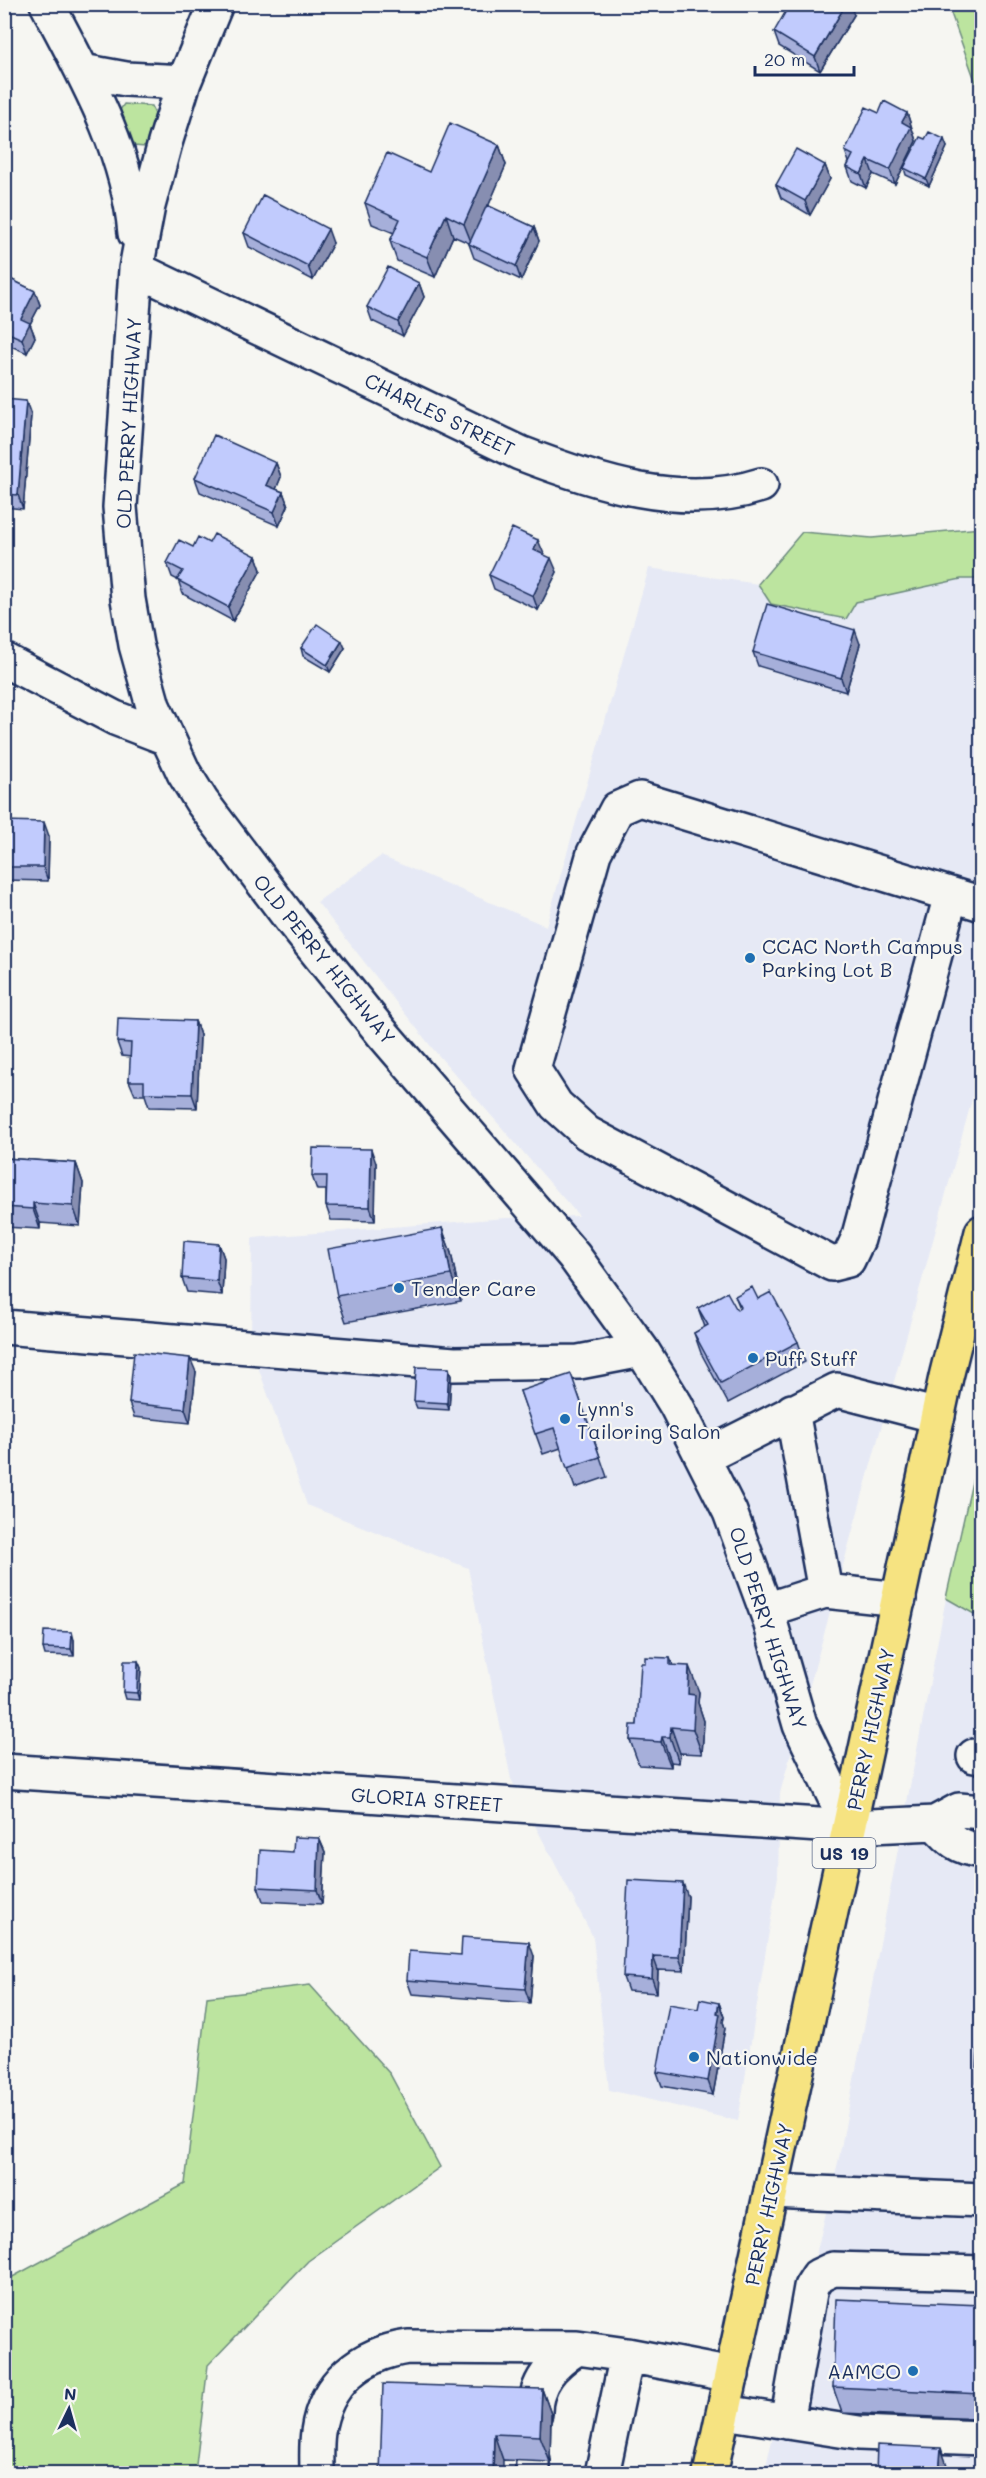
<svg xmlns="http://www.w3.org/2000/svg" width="986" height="2478" viewBox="0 0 986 2478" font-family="Mali,sans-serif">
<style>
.built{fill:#e6e9f5}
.green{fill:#bce49f;stroke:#6c8a7e;stroke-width:1.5}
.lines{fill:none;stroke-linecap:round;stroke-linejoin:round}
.minor-casing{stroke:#1b2f5e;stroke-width:38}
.major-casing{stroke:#1b2f5e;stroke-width:38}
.minor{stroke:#f6f6f2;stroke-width:33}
.major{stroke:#f6e381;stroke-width:33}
.wall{fill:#a6afda;stroke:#1b2f5e;stroke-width:1.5}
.shaded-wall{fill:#878eb1;stroke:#1b2f5e;stroke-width:1.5}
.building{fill:#c1cbfd;stroke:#1b2f5e;stroke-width:1.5}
.poi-dot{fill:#1f6fb2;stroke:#f6f6f2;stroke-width:2}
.labels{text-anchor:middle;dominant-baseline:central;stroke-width:4.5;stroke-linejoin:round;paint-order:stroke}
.shield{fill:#f6f6f2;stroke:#5d6b8a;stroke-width:1.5}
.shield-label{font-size:18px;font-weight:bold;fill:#1b2f5e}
.street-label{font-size:20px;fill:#1b2f5e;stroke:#f6f6f2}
.poi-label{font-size:20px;fill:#1b2f5e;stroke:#f6f6f2;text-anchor:start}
</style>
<rect width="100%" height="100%" fill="#f6f6f2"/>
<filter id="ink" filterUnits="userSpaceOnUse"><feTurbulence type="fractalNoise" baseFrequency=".0167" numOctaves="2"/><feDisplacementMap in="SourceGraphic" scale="12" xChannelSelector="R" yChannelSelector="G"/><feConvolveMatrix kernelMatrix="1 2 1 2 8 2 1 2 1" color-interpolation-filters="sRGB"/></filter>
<g filter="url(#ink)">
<path class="built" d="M649,568L758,584L771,604L856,602L961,579H981V1067L780,1793L778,1876L738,2121L609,2090L593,1937L511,1779L468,1568L307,1505L251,1347L252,1238L506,1218L579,1216L433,1049L317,902L381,856L546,926Z
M946,1598L982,1618L981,2473L764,2474L839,2158Z"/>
<path class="green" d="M948,5H981V97Z
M124,104L151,106L155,114L145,147L134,146L120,110Z
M981,528V579H961L856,602L846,619L771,604L758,584L802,532L872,538Z
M981,1442V1618L946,1598Z
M310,1985L390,2074L440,2167L308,2261L208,2365L195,2473H5V2281L185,2184L207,1997Z"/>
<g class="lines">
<g class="minor-casing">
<path id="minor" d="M47,4C85,76 128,150 135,233
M216,4L184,82L165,143L148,206L136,269L120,507L128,599L136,645L153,706L184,773L202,802L292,921L382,1033L574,1256L642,1350L676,1405L730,1512L769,1618L800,1725L849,1827
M82,71L126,79L184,82
M136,269L520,453C595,482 681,511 761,485
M4,660L115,718L167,738
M951,895L858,1239L848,1260L832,1264L587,1133L556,1105L533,1069L594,853L617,809L640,799L982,904
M4,1327L454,1364L579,1362L642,1350
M792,1411L825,1591L899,1599
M704,1457L837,1390L938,1416
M766,1610L825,1591
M974,1756L982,1757
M4,1771L849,1827L935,1823L959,1810L982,1812
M935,1823C950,1840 958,1848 982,1851
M771,2191L982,2200
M724,2412L859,2433L982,2438
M535,2413C535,2382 552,2364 577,2348
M787,2422L811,2287L818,2276L833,2269L982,2273
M317,2474C317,2460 316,2445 318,2432C325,2382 361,2354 408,2347L577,2348L627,2355L732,2375
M533,2474V2461
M602,2474L627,2355"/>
</g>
<g class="major-casing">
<path id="major" d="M710,2474L946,1377L982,1232"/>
</g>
<use href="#minor" class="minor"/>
<use href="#major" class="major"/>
</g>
<path class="wall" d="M854,15L820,71L779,46L774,32Z
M879,113H907L916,141L895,184L873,174L866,188L852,181L847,167L849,162L845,151Z
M925,139L947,147L929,186L906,175L904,168Z
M499,145L506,165L488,206L534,227L539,241L521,280L474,258L469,244V243L453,236L435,277L397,261L390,241L394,233L372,224L365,203L429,172Z
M825,165L830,179L810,215L781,198L776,185Z
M244,233L333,243L313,280L249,247Z
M4,276L35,291L40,305L30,324L35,337L27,353L4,343Z
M419,283L424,297L403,336L372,321L367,307Z
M4,399L31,415L23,509L4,507Z
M276,463L281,477L276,489L283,492L288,506L279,526L200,492L195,478Z
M209,543L256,556L261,570L233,621L183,594L178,580L172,577L167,563L193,547Z
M543,554L557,572L538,610L494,589L489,575Z
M860,644L846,692L758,666L753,652Z
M301,648H345L330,672L303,656Z
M4,821L49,836L48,881L4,880Z
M195,1021L200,1035L197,1108L149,1107L145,1095H135L129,1081L131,1057L122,1056L117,1042Z
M4,1158L76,1163L83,1183L80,1226L40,1223V1229L4,1227Z
M376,1163L375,1221L331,1220L326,1206V1190H317L312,1176Z
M442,1228L451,1253L461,1301L346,1322L337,1296Z
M219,1244L224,1258L222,1295L187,1292L182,1278Z
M735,1296L758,1299L798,1342L805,1362L728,1403L701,1353L694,1333L705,1327L698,1308L737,1310L740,1308Z
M196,1372L190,1423L134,1417L129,1403Z
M451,1376L449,1410L417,1408L414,1401Z
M520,1391L578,1394L607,1477L575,1488L561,1448L543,1454Z
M74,1640V1656L45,1655L43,1648Z
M670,1658L673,1665L699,1692L698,1703L704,1721L702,1754L680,1753L679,1763L671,1762V1767L639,1765L630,1740L637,1725L645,1663Z
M138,1661L141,1668L139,1700L125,1699L123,1692Z
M319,1838L325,1852L322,1904L263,1901L258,1887Z
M688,1897L684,1971L658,1970L657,1993L628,1991L623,1977Z
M981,1922V2092H980L977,2084Z
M461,1955L534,1956L530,2003L412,1994L407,1980Z
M719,2003L724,2017L723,2022L725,2028L713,2095L662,2086L657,2072L698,2009Z
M981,2305V2419L842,2413L833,2387Z
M542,2389L551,2414L550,2462L503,2460L380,2474Z"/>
<path class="shaded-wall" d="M846,4H850L854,15L820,71L815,57Z
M4,102L7,108L4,112Z
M907,113L916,141L895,184L890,170L902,122Z
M944,139L947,147L929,186L926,179Z
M499,145L506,165L472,244L464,224Z
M868,160L873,174L866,188L861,174Z
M825,165L830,179L810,215L805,201Z
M446,215L453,236L435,277L427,257Z
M534,227L539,241L521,280L516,266Z
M328,229L333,243L313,280L308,266Z
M419,283L424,297L403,336L398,322Z
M35,291L40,305L30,324L35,337L27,353L22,339L21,319Z
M26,401L31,415L23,509L18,495Z
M276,463L281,477L272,499L266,485Z
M283,492L288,506L279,526L274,512Z
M538,540L544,554L539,564L534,550Z
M256,556L261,570L233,621L228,607Z
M551,558L557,572L538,610L533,596Z
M855,630L860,644L846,692L841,678Z
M342,641L345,648L330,672L327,665Z
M44,822L49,836L48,881L43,867Z
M195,1021L200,1035L197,1108L192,1094Z
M371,1149L376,1163L375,1221L370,1207Z
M76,1163L83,1183L80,1226L73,1206Z
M33,1203L40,1223V1229L33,1209Z
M442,1228L451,1253L461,1301L451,1275Z
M219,1244L224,1258L222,1295L217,1281Z
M190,1358L196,1372L190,1423L185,1409Z
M449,1368L451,1376L449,1410L447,1403Z
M72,1632L74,1640V1656L71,1649Z
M138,1661L141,1668L139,1700L137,1693Z
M689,1666L699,1692L698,1703L704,1721L702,1754L693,1729L688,1694Z
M671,1727L680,1753L679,1763L670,1737Z
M662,1737L671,1762V1767L661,1742Z
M319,1838L325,1852L322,1904L317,1890Z
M683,1883L688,1897L684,1971L679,1957Z
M529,1942L534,1956L530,2003L525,1989Z
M653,1956L658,1970L657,1993L652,1979Z
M719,2003L724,2017L723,2022L725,2028L713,2095L708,2081Z
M542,2389L551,2414L550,2462L540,2436Z
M494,2434L503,2460V2474H493Z
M941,2448L948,2468V2474H939Z"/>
<path class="building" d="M790,4H846L815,57L774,32Z
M884,101L907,113L902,122L911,127L890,170L868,160L861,174L847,167L853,155L845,151L866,107L879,113Z
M450,123L499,145L464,224L446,215L427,257L390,241L400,219L365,203L387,153L429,172Z
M929,132L944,139L926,179L904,168L920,137L925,139Z
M796,149L825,165L805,201L776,185Z
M263,195L328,229L308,266L244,233Z
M487,205L534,227L516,266L469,244Z
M388,267L419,283L398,322L367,307Z
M4,276L35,291L21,319L30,323L22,339L4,331Z
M4,399L26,401L18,495L4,494Z
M214,435L276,463L266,485L283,492L274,512L195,478Z
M512,528L538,540L534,550L551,558L533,596L489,575Z
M214,534L256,556L228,607L177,580L183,571L167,563L179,540L193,547L198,537L209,543Z
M767,604L855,630L841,678L753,652Z
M317,624L342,641L327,665L301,648Z
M4,821L44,822L43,867H4Z
M118,1018L195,1021L192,1094L144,1093V1081H129L131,1043L117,1042Z
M313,1148L371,1149L370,1207L326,1206L327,1176H312Z
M4,1158L76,1163L73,1206L33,1203V1209L4,1207Z
M442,1228L451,1275L337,1296L328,1249Z
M184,1241L219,1244L217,1281L182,1278Z
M752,1287L758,1299L771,1292L798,1342L721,1383L694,1333L708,1325L698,1308L727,1292L737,1310L741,1307L735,1296Z
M134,1352L190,1358L185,1409L129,1403Z
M416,1367L449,1368L447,1403L414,1401Z
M571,1374L600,1457L567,1468L554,1428L535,1434L520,1391Z
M44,1631L72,1632L71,1649L43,1648Z
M645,1657L670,1658V1665L689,1666L688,1694L695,1695L693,1729L671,1727L670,1737H662L661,1742L630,1740L631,1725H637L641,1663H645Z
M124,1661H138L137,1693L123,1692Z
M294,1837L319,1838L317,1890L258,1887L260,1850L293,1852Z
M628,1880L683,1883L679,1957L653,1956L652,1979L623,1977Z
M981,1922V2085L977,2084Z
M462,1937L529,1942L525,1989L407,1980L409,1951L461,1955Z
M700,1999L719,2003L717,2013L720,2014L708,2081L657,2072L669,2004L698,2009Z
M836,2299L981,2305V2394L833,2387Z
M383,2384L542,2389L540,2436L494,2434L493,2474H380Z
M877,2445L941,2448L939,2474H876Z"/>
</g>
<g class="poi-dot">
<circle cx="750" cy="958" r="6"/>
<circle cx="399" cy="1288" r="6"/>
<circle cx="753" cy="1358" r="6"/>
<circle cx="565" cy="1419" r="6"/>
<circle cx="694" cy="2057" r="6"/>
<circle cx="913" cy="2371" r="6"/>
</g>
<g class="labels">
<rect class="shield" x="812.5" y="1838" width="63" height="30" rx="4.5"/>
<g class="shield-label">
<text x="844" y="1853">US 19</text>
</g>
<g class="street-label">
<text transform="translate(440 414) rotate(26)">CHARLES STREET</text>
<text transform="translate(128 423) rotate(-87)">OLD PERRY HIGHWAY</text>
<text transform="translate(325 959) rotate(51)">OLD PERRY HIGHWAY</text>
<text transform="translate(769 1628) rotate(72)">OLD PERRY HIGHWAY</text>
<text transform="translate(870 1729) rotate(-78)">PERRY HIGHWAY</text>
<text transform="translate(427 1799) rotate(4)">GLORIA STREET</text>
<text transform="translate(768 2204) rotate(-78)">PERRY HIGHWAY</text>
</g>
<g class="poi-label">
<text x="762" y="946">CCAC North Campus<tspan x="762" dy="23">Parking Lot B</tspan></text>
<text x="411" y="1288">Tender Care</text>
<text x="765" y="1358">Puff Stuff</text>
<text x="577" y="1408">Lynn's<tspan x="577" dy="23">Tailoring Salon</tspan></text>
<text x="706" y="2057">Nationwide</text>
<text x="901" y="2371" text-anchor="end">AAMCO</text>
</g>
</g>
<rect width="986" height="2478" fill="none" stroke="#f6f6f2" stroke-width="24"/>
<rect x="12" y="12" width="962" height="2454" fill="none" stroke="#1b2f5e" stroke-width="2" filter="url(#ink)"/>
<g transform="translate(69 2409) rotate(5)" stroke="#f6f6f2" stroke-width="4.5" paint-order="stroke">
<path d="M0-4.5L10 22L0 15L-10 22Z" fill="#1b2f5e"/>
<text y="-9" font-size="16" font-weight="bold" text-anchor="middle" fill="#1b2f5e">N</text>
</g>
<path d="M755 66v9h99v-9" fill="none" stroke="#1b2f5e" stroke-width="3"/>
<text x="764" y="66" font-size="18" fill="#1b2f5e" stroke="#f6f6f2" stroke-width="4.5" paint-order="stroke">20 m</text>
</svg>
